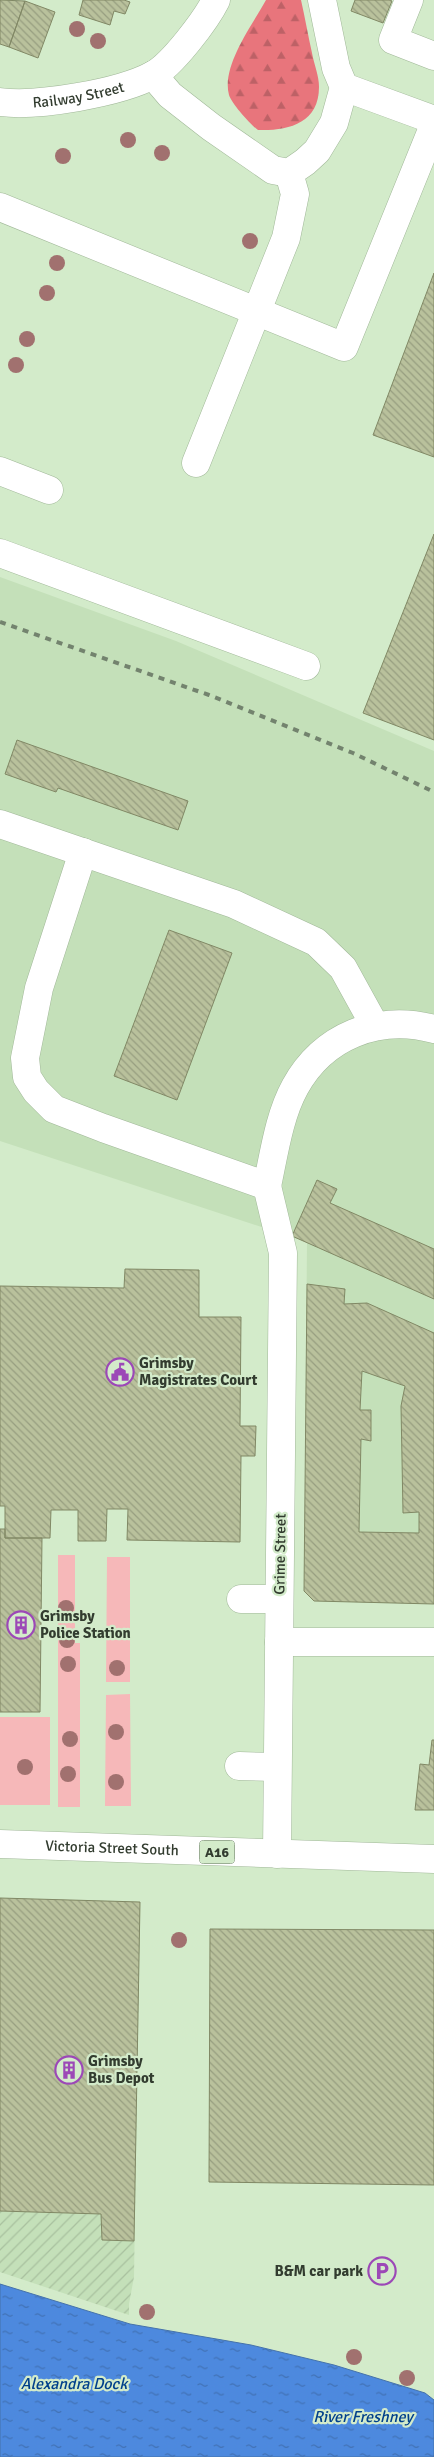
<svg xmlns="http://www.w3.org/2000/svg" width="434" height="2457" viewBox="0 0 434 2457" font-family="Signika,sans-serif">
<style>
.built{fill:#c4e0b9}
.industrial{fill:url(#industrial-furrows)}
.green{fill:#f6b8b9}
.forest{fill:url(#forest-firs)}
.water{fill:url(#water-ripples);stroke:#4572aa}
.building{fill:url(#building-back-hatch);stroke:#818865;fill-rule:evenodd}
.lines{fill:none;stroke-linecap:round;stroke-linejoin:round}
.minor-casing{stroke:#a1b899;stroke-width:29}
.highway-casing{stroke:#a1b899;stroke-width:29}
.minor{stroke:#fff;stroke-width:28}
.highway{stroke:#fff;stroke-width:28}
.rail{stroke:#73836e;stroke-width:4;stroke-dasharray:6 6;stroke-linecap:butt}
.tree{fill:#a1716f}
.labels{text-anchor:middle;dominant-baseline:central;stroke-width:4.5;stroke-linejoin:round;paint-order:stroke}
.shield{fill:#d3ebca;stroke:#62705e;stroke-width:1}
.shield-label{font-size:14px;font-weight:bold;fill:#323c2f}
.street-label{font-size:15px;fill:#323c2f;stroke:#d3ebca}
.poi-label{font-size:15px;font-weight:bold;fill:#323c2f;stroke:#d3ebca;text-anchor:start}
.water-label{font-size:16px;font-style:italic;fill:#00408b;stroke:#d3ebca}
</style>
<defs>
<pattern id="industrial-furrows" width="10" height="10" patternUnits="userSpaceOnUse" patternTransform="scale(1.25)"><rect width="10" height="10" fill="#c4e0b9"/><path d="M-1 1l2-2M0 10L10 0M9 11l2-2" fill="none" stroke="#a9c19f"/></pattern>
<pattern id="forest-firs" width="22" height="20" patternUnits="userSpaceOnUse" patternTransform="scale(1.25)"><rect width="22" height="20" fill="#e8757c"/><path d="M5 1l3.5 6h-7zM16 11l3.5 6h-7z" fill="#bd6166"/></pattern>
<pattern id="water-ripples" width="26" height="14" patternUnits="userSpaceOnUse" patternTransform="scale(1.25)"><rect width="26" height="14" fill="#4d89de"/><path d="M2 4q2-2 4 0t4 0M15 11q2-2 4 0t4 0" fill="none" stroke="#4171b4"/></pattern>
<pattern id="building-back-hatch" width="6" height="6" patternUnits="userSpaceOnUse" patternTransform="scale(1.25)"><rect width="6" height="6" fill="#b9c19c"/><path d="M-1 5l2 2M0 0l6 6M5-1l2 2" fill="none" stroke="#979e80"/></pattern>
</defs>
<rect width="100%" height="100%" fill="#d3ebca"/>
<path class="built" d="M0,577L176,641L434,751V1604L314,1601L304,1591L307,1242L0,1141Z"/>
<path class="industrial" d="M0,1898L140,1902L134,2277L129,2304V2315L0,2272Z"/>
<path class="green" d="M58,1555H75V1643H80V1807H58Z
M107,1557H130V1682H106Z
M130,1694L131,1806H105L106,1695Z
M0,1717H50V1805H0Z"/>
<path class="forest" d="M266,0H301C305,18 308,35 312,53C314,64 319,76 319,87C319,124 287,131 258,130C250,124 232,104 229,95C221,66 253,24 266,0Z"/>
<path class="water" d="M0,2284L130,2324L251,2345L334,2365L425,2393L434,2400V2457H0Z"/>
<path class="building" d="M0,0L25,1L9,47L0,44Z
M83,0H124L130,2L125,14L114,11L110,25L79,15Z
M355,0H390L392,1L383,23L351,11Z
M25,1L55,12L38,58L9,47Z
M434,273V457L373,435Z
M434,534V740L363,713Z
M17,740L188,801L178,830L58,788L56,792L5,774Z
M169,930L232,953L177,1100L114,1076Z
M317,1180L337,1189L330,1203L434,1249V1299L292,1236Z
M125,1269L199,1270V1317H241L240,1426H256L255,1456H241L240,1542L127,1540L128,1509H107L106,1541H78V1510H51L50,1538H5V1506H0V1286L124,1288Z
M307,1284L345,1289L344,1304L367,1303L434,1333V1604L314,1601L304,1591ZM362,1371L405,1386L401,1406L403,1513L419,1512V1533L359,1532L361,1439L371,1441V1410H360Z
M0,1529H5V1538H42L40,1712H0Z
M432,1740H434V1810H415L420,1764L429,1765Z
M0,1898L140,1902L134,2241L102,2240L101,2214L0,2211Z
M210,1929L434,1930V2185L209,2182Z"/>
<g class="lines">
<g class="minor-casing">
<g id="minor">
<path d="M409,0L393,40L434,56"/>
<path d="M153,75L170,95L211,127L273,170L289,173L305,162L317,151L334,123L344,87L336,68L322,0"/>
<path d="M344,87L434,120"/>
<path id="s1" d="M0,102C37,107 119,93 153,75C172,65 206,20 216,0"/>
<path d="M0,207L344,347L434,125"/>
<path d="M196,463L286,238L295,194L289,173"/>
<path d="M0,471L49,490"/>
<path d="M0,553L306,666"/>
<path d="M0,824L234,904L316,942L343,968L375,1026"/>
<path d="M83,852L39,988L25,1058L27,1077L36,1091L54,1109L103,1128L267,1186C274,1154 279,1116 295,1087C323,1036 378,1014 434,1029"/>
<path d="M267,1186L283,1253L277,1854"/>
<path d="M241,1599H279"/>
<path d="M279,1642H434"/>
<path d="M239,1766L277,1767"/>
</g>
</g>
<g class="highway-casing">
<g id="highway">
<path id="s2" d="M0,1844L434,1859"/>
</g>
</g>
<use href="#minor" class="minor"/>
<use href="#highway" class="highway"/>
<path class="rail" d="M0,622L209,695L353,753L434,792"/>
</g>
<g class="tree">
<circle cx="77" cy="29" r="8"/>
<circle cx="98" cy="41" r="8"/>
<circle cx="128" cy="140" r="8"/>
<circle cx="162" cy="153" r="8"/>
<circle cx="63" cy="156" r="8"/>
<circle cx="250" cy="241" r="8"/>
<circle cx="57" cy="263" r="8"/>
<circle cx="47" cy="293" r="8"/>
<circle cx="27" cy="339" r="8"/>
<circle cx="16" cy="365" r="8"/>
<circle cx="66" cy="1608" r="8"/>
<circle cx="67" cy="1640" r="8"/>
<circle cx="68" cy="1664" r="8"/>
<circle cx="117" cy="1668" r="8"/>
<circle cx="116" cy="1732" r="8"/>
<circle cx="70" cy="1739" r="8"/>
<circle cx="25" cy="1767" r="8"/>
<circle cx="68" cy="1774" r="8"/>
<circle cx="116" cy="1782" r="8"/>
<circle cx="179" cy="1940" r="8"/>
<circle cx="147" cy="2312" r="8"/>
<circle cx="354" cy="2357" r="8"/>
<circle cx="407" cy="2378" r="8"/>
</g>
<defs>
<g id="civic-ring" transform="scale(1.4375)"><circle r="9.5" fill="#d3ebca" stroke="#9c48b7" stroke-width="1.5"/><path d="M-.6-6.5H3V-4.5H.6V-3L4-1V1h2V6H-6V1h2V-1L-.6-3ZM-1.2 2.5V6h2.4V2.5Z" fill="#9c48b7"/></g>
<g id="building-ring" transform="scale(1.4375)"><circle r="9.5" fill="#d3ebca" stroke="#9c48b7" stroke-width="1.5"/><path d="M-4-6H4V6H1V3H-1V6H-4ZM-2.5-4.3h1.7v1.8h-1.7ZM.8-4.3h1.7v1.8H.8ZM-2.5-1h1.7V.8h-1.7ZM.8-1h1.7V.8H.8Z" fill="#9c48b7"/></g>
<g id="parking-ring" transform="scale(1.4375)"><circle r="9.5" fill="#d3ebca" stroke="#9c48b7" stroke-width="1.5"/><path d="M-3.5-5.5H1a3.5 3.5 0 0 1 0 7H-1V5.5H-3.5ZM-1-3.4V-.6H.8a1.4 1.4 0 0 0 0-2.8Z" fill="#9c48b7"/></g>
</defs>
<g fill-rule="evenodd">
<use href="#civic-ring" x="120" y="1372"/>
<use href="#building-ring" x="21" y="1625"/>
<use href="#building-ring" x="69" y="2070"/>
<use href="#parking-ring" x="382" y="2271"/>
</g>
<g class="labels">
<rect class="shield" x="199.5" y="1840.5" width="35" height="23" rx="4"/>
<g class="shield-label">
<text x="217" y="1852">A16</text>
</g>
<g class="street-label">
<text stroke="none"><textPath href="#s1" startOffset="79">Railway Street</textPath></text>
<text transform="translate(280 1554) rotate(-89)">Grime Street</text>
<text stroke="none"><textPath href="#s2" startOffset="112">Victoria Street South</textPath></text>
</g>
<g class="poi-label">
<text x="139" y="1363">Grimsby<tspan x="139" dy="17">Magistrates Court</tspan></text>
<text x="40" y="1616">Grimsby<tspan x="40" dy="17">Police Station</tspan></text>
<text x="88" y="2061">Grimsby<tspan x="88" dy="17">Bus Depot</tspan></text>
<text x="363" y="2271" text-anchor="end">B&amp;M car park</text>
</g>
<g class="water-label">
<text x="74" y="2384">Alexandra Dock</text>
<text x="363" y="2417">River Freshney</text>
</g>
</g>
</svg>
